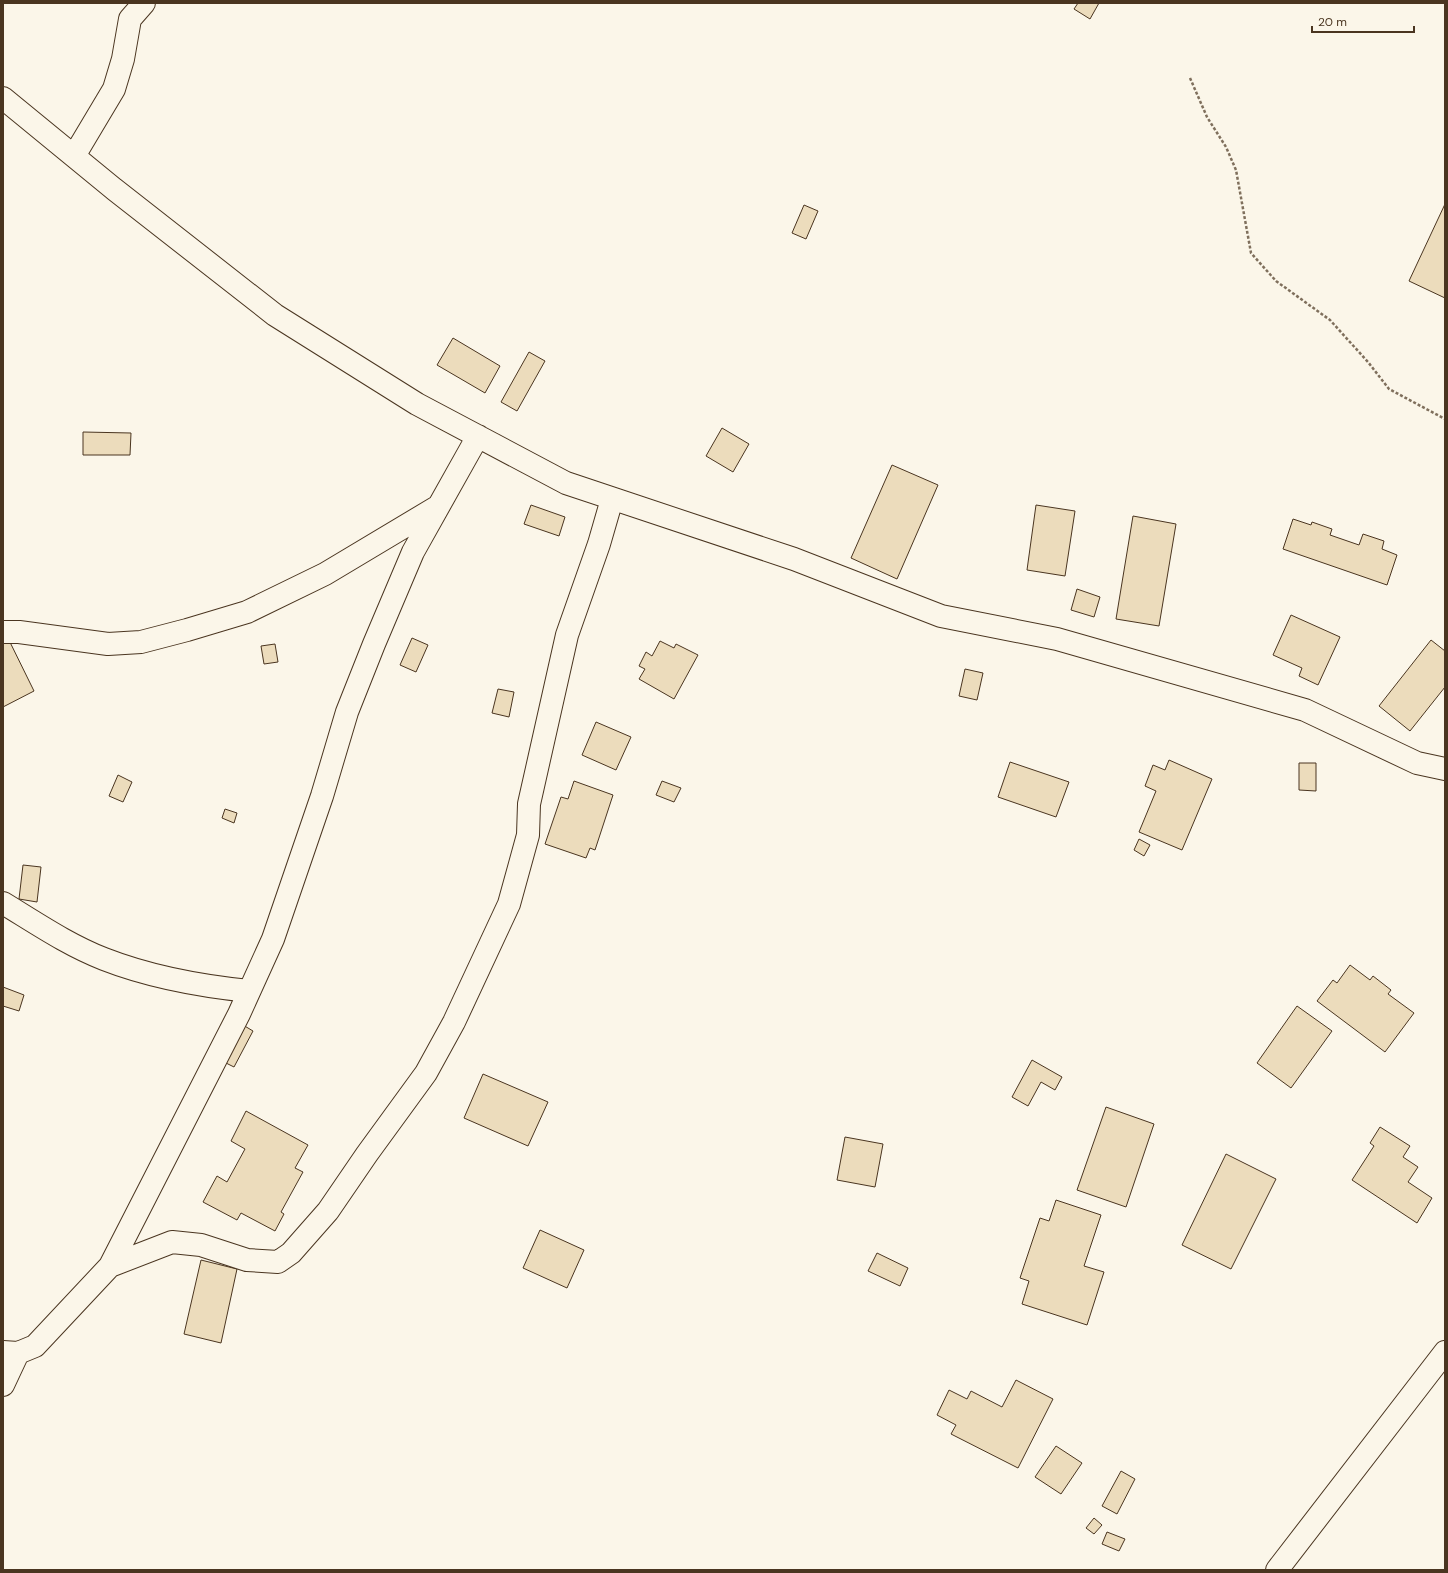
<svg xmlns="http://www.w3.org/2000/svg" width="1448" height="1573" viewBox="0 0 1448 1573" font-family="'DM Sans',sans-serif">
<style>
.building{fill:#ecdcbc;stroke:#4a3520}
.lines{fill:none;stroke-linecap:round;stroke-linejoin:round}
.minor-casing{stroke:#4a3520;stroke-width:24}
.path{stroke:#7f6f5c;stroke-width:2.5;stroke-dasharray:3 2;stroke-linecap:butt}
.minor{stroke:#fbf6e9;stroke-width:22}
</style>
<rect width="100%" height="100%" fill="#fbf6e9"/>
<path class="building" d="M1078,3H1099L1090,19L1074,9Z
M1445,204V298L1409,281Z
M804,205L818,211L806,239L792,233Z
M453,338L500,366L485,393L437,365Z
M529,352L545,361L517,411L501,402Z
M722,428L749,444L733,472L706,456Z
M83,432L131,433L130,455H83Z
M892,465L938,485L897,579L851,558Z
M531,505L565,517L559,536L524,524Z
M1036,505L1075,511L1065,576L1027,570Z
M1133,516L1176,524L1159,626L1116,619Z
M1293,519L1311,525L1312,522L1332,529L1330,535L1359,545L1363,534L1384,541L1382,549L1397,555L1387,585L1283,549Z
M1077,589L1100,597L1094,617L1071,610Z
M1291,615L1340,637L1318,685L1299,676L1302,668L1273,655Z
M4,630L34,691L3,707V631Z
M412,638L428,645L416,672L400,665Z
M1431,640L1445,651V687L1410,731L1379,706Z
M660,641L674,648L676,644L698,655L674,699L639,679L645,669L639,666L646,652L652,656Z
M275,644L278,662L264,664L261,646Z
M965,669L983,673L977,700L959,696Z
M498,689L514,692L509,717L492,713Z
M596,722L631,737L616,770L582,755Z
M1169,760L1212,779L1182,850L1139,832L1156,791L1145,786L1153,765L1165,770Z
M1010,762L1069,782L1056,817L998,797Z
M1299,763H1316V791L1299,790Z
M118,775L132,782L123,802L109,796Z
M574,781L613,795L595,850L590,848L586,858L545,844L561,797L568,799Z
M662,781L681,788L674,802L656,795Z
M225,809L237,813L234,823L222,818Z
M1139,839L1150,845L1144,856L1134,850Z
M23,865L41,867L37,902L19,899Z
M1350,965L1370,980L1373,976L1391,990L1388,994L1414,1013L1385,1052L1317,1001L1333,980L1337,983Z
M3,987L24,995L19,1011L3,1006Z
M1297,1006L1332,1031L1291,1088L1257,1063Z
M238,1022L253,1031L234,1067L218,1059Z
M1032,1060L1062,1077L1055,1090L1041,1082L1028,1106L1012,1097Z
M483,1074L548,1102L528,1146L464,1118Z
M1106,1107L1154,1124L1126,1207L1077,1190Z
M246,1111L308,1145L295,1168L303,1172L281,1212L284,1214L275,1231L241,1213L237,1220L203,1202L217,1176L227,1182L245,1149L231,1141Z
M1380,1127L1410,1146L1403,1157L1418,1167L1408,1182L1432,1198L1417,1223L1352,1180L1374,1146L1370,1143Z
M845,1137L883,1144L875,1187L837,1180Z
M1226,1154L1276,1179L1231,1269L1182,1245Z
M1056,1200L1101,1215L1084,1266L1104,1272L1087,1325L1022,1304L1029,1281L1020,1278L1040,1218L1049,1221Z
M540,1230L584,1250L567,1288L523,1268Z
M877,1253L908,1268L900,1286L868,1271Z
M201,1260L237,1269L221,1343L184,1334Z
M1016,1380L1053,1399L1018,1468L951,1434L956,1425L937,1415L949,1390L967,1399L971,1391L1002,1407Z
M1056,1446L1082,1463L1061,1494L1035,1477Z
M1121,1471L1135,1479L1117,1514L1102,1506Z
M1094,1518L1102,1525L1094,1534L1086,1528Z
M1107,1532L1125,1539L1119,1551L1102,1544Z"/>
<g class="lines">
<g class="minor-casing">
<path id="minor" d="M3,98L114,189L275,315L417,404L566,483L794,559L941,616L1057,639L1305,710L1417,763L1445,769
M74,156L114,89L123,59L130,19L144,3
M3,632H19L108,644L141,642L187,630L247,612L325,574L437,507
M3,903C36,923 68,945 104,959C150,977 200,986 249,991
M110,1266L239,1014L273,939L322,796L347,712L374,644L413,552L478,436
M3,1352L18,1353L35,1346L110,1266L172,1242L201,1245L247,1260L278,1262L291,1253L328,1211L367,1154L426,1073L454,1022L509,904L528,835L529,804L567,635L599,544L612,499
M3,1385L18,1353
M1277,1570L1445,1352"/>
</g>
<path class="path" d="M1190,78L1207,117L1226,147L1236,170L1251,253L1276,281L1330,320L1368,362L1389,389L1445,419"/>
<use href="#minor" class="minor"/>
</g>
<rect width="1448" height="1573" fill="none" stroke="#4a3520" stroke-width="8"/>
<path d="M1312 26v6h102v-6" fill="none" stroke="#4a3520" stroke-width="2"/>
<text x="1318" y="26" font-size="12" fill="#4a3520" stroke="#fbf6e9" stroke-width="3" paint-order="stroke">20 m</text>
</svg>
